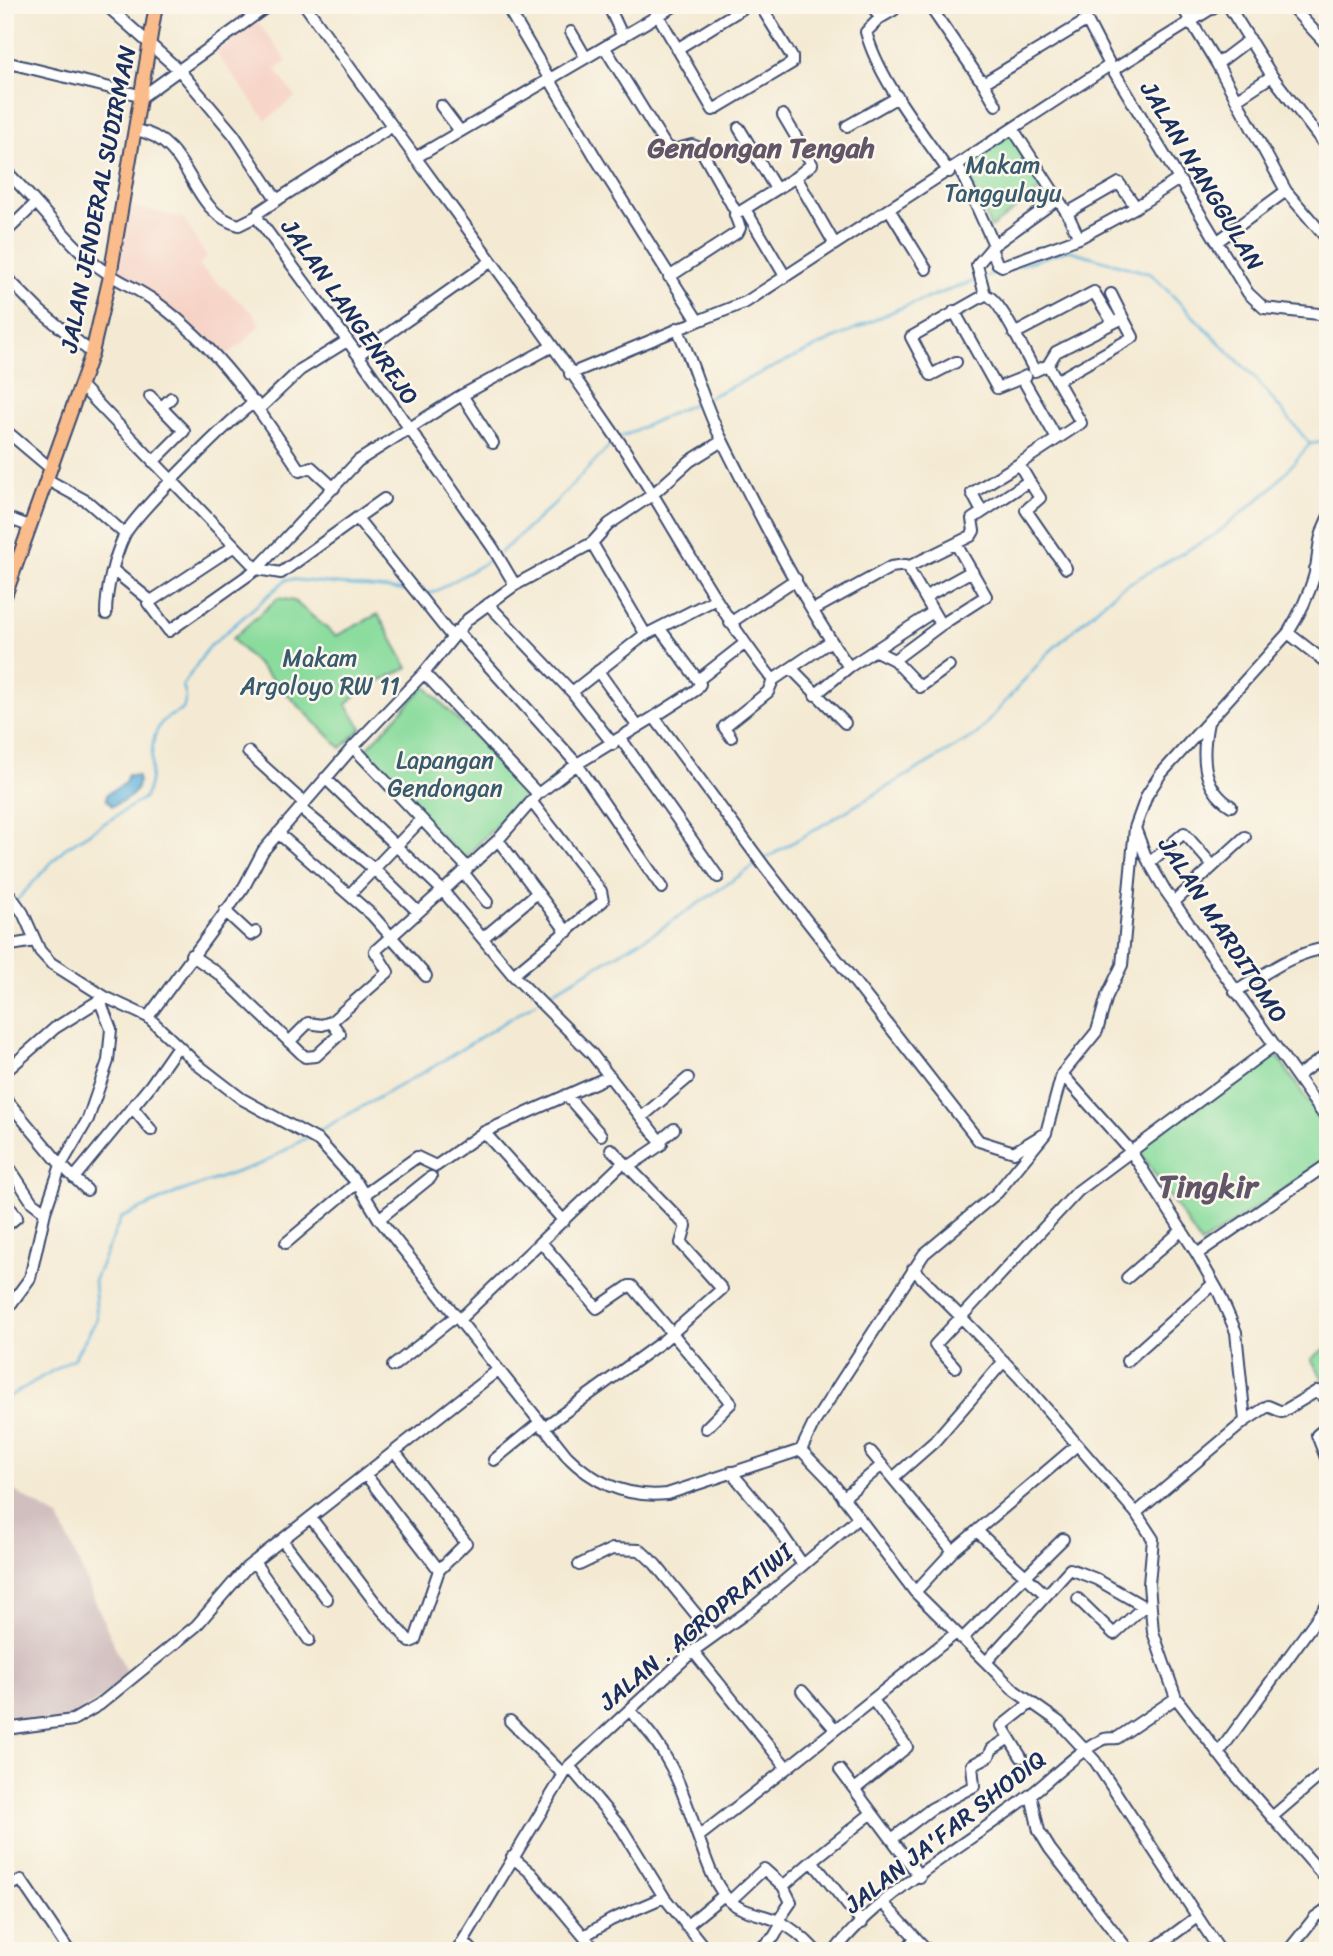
<svg xmlns="http://www.w3.org/2000/svg" width="1333" height="1956" viewBox="0 0 1333 1956" font-family="Sriracha,sans-serif">
<style>
.built{fill:#f6d2c5}
.industrial{fill:#d1bfbf}
.green{fill:#8adc9d;stroke:#52867e;stroke-width:2}
.water{fill:#5fb4dc;stroke:#3d729d;stroke-width:2}
.lines{fill:none;stroke-linecap:round;stroke-linejoin:round}
.stream{stroke:#5fb4dc;stroke-width:2.5}
.minor-casing{stroke:#3c4b70;stroke-width:14}
.major-casing{stroke:#3c4b70;stroke-width:16}
.minor{stroke:#fff;stroke-width:10}
.major{stroke:#f9bc8a;stroke-width:12}
.labels{text-anchor:middle;dominant-baseline:central;stroke-width:5;stroke-linejoin:round;paint-order:stroke}
.park-label{font-size:24px;fill:#375a6e;stroke:#fbf7ec}
.street-label{font-size:24px;fill:#1b2f5e;stroke:#fbf7ec}
.quarter-label{font-size:28px;font-weight:bold;fill:#605668;stroke:#fbf7ec}
.district-label{font-size:32px;font-weight:bold;fill:#605668;stroke:#fbf7ec}
</style>
<rect width="100%" height="100%" fill="#fbf7ec"/>
<filter id="ink" filterUnits="userSpaceOnUse"><feTurbulence type="fractalNoise" baseFrequency=".0143" numOctaves="2"/><feDisplacementMap in="SourceGraphic" scale="14" xChannelSelector="R" yChannelSelector="G"/><feConvolveMatrix kernelMatrix="1 2 1 2 8 2 1 2 1" color-interpolation-filters="sRGB"/></filter>
<filter id="wash" filterUnits="userSpaceOnUse"><feTurbulence type="fractalNoise" baseFrequency=".00686" numOctaves="4" result="noise"/><feDisplacementMap in="SourceGraphic" scale="28" xChannelSelector="R" yChannelSelector="G"/><feGaussianBlur stdDeviation="1.57" result="paint"/><feColorMatrix in="noise" values="0 0 0 0 0 0 0 0 0 0 0 0 0 0 0 0 0 1.4 0 .05"/><feComposite in="paint" operator="in"/></filter>
<g filter="url(#wash)">
<rect width="100%" height="100%" fill="#f4ead3"/>
<path class="built" d="M257,21L287,61L276,70L295,97L266,120L216,53Z
M127,205L183,218L206,256L199,266L255,315L260,325L242,344L224,356L210,340L161,303L112,275Z"/>
<path class="industrial" d="M8,1487L59,1518L130,1681L58,1726L5,1736V1488Z"/>
<path class="green" d="M1012,133L1046,185L991,228L963,166Z
M278,598L294,601L336,636L378,614L408,668L366,687L346,704L362,728L341,748L232,639Z
M425,686L528,792L464,859L361,755Z
M1276,1054L1328,1131V1160L1201,1244L1137,1147Z
M1328,1347V1388L1311,1359Z"/>
<path class="water" d="M128,775L138,776C140,796 126,799 112,806L106,799L107,794L124,784Z"/>
<g class="lines">
<path class="stream" d="M1014,267L1068,250L1151,274L1257,380L1309,443
M987,276L1004,270
M707,398L898,309L976,280
M621,437L701,400
M500,553L553,505L615,440
M420,592L433,593L495,557
M763,860L977,734L1047,654L1119,589L1216,534L1270,490L1310,444L1328,441
M17,900L64,849L144,798C158,775 144,743 163,721C168,715 177,714 183,709L186,698L183,685L208,648L287,579L410,591
M5,913L12,905
M540,999L659,930L757,864
M315,1133L433,1067L535,1003
M5,1399L74,1358L97,1319L94,1281L121,1218L176,1193L263,1163L306,1138"/>
</g>
</g>
<g filter="url(#ink)">
<g class="lines">
<g class="minor-casing">
<path id="minor" d="M106,5L180,71L234,135L277,200L259,212L258,219L358,355L493,548L515,585
M305,5C406,148 513,286 612,431C668,512 711,603 773,680L831,641
M506,5L597,160L698,321L570,374
M608,5L623,37
M652,5L713,110L792,63V57L760,5
M872,5L880,18L894,10
M929,5L979,78L985,82L1086,21
M1079,5L1110,65L1248,293L1264,308L1328,315
M1181,5L1217,64L1286,191L1328,240
M1228,5L1272,76
M1290,5L1328,46
M880,18L866,32C879,80 921,131 949,172
M571,32L586,58
M605,48L665,145L673,150L692,145L700,148L737,214
M677,49L748,5
M5,62L143,96L269,5
M1217,64L1250,39
M1113,70L1217,5
M982,81L996,105
M1237,99L1272,76L1328,149
M441,106L460,131
M783,115L812,164L796,177
M847,126L898,97
M739,128L776,189
M1013,129L1067,213L1119,183L1136,207L1179,179
M136,130C195,141 186,211 239,225L257,216
M415,158L676,5
M958,165L994,245L977,265L985,295
M5,170C34,198 59,232 89,259C109,278 134,286 156,302C219,348 258,407 300,471L311,467L334,488
M277,200L391,127
M745,209L785,276
M889,209L926,269
M5,233L36,203
M1079,238L1136,207
M1218,241L1286,191
M994,245L1058,199
M991,248L997,263L1002,266L1079,238L1067,213
M5,276L41,312L92,353
M669,277L738,232L740,228L735,215L796,177L834,243
M1111,294L1123,318
M954,311L997,388L1022,378
M698,321L746,302L1110,65
M677,328C694,364 703,403 721,438C758,512 801,599 849,667
M358,355L490,262
M956,362L931,375L911,337L985,295C999,295 1026,357 1035,371L1048,365L1056,352L1113,323L1094,292L1014,334
M1026,376L1022,378L1057,439
M1058,380L1133,337L1123,318L1113,323
M81,386L257,569L281,573L357,518L452,637
M462,395L493,443
M150,396L184,431L153,462
M161,408L171,398
M260,408L300,370L347,341
M5,430L49,467
M46,479L88,502L125,534
M1029,481L1040,498L1026,510L1066,568
M982,512L972,493L1019,464
M5,517L29,526
M357,518L384,499
M1328,518C1316,542 1320,555 1314,577C1308,597 1299,615 1288,633L1160,775L1147,795L1135,828L1146,857L1165,890L1328,1121
M592,543L646,635
M233,547L148,603L169,631L257,569L358,461L457,398L551,347
M908,567L971,536L974,531L972,519L1029,481L1019,464L1081,423L1048,365
M1315,569L1328,580
M113,570L151,601
M925,597L972,571
M488,604L572,692L613,744
M813,610L891,567L906,565L941,625L894,660
M106,614C106,590 114,558 124,536C134,515 234,415 255,402
M730,623L796,579
M941,625L986,596L956,544
M660,629L698,680L744,644
M457,631L577,764L662,888
M1288,633L1328,664
M876,651L894,660L920,687L949,666
M791,668L845,723
M598,671L638,727
M424,673L538,794
M572,692L643,636L716,599
M815,695L849,667L933,612
M654,717L696,690L700,684L698,680
M1208,722C1202,752 1200,787 1231,806
M731,737L724,727L768,692L773,680
M621,739L718,877
M353,747L468,868
M248,752L304,803
M325,778L443,891L513,975L592,1054L662,1144L628,1167
M300,808L374,869L418,912
M278,833L372,915L426,976
M498,840L567,932
M1149,863L1184,833L1213,866
M463,872L487,902
M5,888L23,913L40,951L51,963L105,997L148,1017L198,1065L242,1099L319,1141L357,1183L379,1219L567,1456C594,1483 628,1498 667,1494L801,1450L814,1423L924,1254L997,1193L1046,1133L1062,1074L1097,1031L1107,996L1122,965L1135,828
M443,891L498,840L538,794L577,764L654,717L764,866L979,1141L1014,1152L1042,1135
M350,894L421,820
M1174,902L1245,837
M225,911L251,935L256,932
M483,938L537,893
M5,946L35,941
M191,955L219,974L305,1057L316,1056L340,1034L331,1022
M513,975L603,901L601,891L531,801
M1235,992C1265,974 1293,952 1328,948
M148,1017L244,887L263,851L353,747L424,673L468,619L515,585L592,543L609,524L652,495L690,461L722,441
M289,1042L308,1023L322,1025L331,1022L388,972L375,951L443,890
M1273,1046L1078,1191L961,1317L1019,1377L1136,1513L1153,1539L1149,1584L1153,1632L1176,1698L1232,1771L1328,1881
M5,1072L55,1028L103,998
M1062,1074L1130,1150L1197,1254L1219,1293L1236,1332L1245,1421L1136,1513
M1297,1076L1328,1054
M566,1095L601,1135
M5,1098L61,1165L87,1190
M133,1108L151,1130
M643,1116L688,1078
M661,1140L674,1129
M5,1161L32,1202L45,1212
M74,1178L150,1086L178,1046
M365,1194L417,1157L436,1166L484,1132
M5,1201L17,1217L5,1227
M379,1219L431,1177
M564,1221L484,1132L610,1076
M541,1242L597,1308L629,1286H632L731,1403L706,1428
M286,1243L357,1183
M1197,1254L1328,1164
M913,1269L961,1317L935,1345L955,1367
M1127,1278L1182,1230
M5,1312L30,1278L45,1212L61,1165L88,1119L108,1061L111,1029L100,1001
M459,1320L623,1163
M1127,1361L1213,1284
M393,1366L456,1316
M1245,1421L1268,1406L1282,1412L1317,1391L1328,1402
M1328,1426L1317,1435L1328,1463
M543,1428L663,1341L722,1289L681,1243L686,1226L611,1149
M801,1450L831,1481L915,1592L1015,1691L1059,1722L1095,1761L1220,1951
M871,1452L953,1551
M494,1460L539,1423
M731,1472L774,1523L803,1565
M366,1475L439,1570L466,1543L395,1452
M893,1478L934,1442L1004,1361
M843,1498L882,1465
M311,1518L374,1601L410,1642L415,1640L439,1570
M978,1532L1046,1595
M282,1540L327,1599
M254,1562L309,1640
M579,1565L612,1549L640,1550L655,1564L713,1635
M915,1592L953,1551L1076,1446
M1078,1599L1114,1634L1144,1606
M962,1639L1063,1539
M693,1651L787,1768L956,1633
M986,1662L1070,1569L1096,1579L1150,1610
M802,1691L835,1729
M629,1710C667,1747 681,1784 697,1834C705,1855 711,1879 726,1897C739,1913 761,1913 778,1921C791,1927 806,1940 816,1951
M510,1721L563,1774
M5,1729L73,1720L99,1705L196,1626L246,1568L498,1370
M1218,1754L1328,1603
M1021,1757L1002,1726L1031,1703
M569,1766L622,1829L664,1897L707,1951
M840,1770L920,1877
M855,1789L907,1747L873,1700
M1031,1795L1039,1831L1050,1849L1129,1951
M1272,1817L1328,1769
M698,1837L787,1768
M892,1839L931,1809L974,1786L972,1765L989,1756L992,1749L1009,1738
M512,1857L531,1873L596,1951
M5,1888L21,1880L69,1951
M730,1901L764,1869L783,1886
M884,1904L928,1951
M778,1921L791,1902L783,1886L812,1861
M862,1923L812,1861L872,1813
M686,1926L724,1895
M584,1936L611,1920L664,1897
M463,1941L473,1951
M457,1951L569,1766L693,1651L750,1610L857,1519
M757,1951L774,1937L782,1923
M835,1951C878,1893 972,1841 1030,1795C1054,1777 1075,1753 1102,1740C1107,1737 1111,1739 1117,1738L1176,1698
M905,1951L915,1938
M1151,1951L1197,1917
M1288,1951L1315,1917L1328,1908"/>
</g>
<g class="major-casing">
<path id="major" d="M5,596L92,353L110,276L156,5"/>
</g>
<use href="#minor" class="minor"/>
<use href="#major" class="major"/>
</g>
</g>
<g class="labels">
<g class="park-label">
<text x="1003" y="165">Makam<tspan x="1003" dy="28">Tanggulayu</tspan></text>
<text x="320" y="658">Makam<tspan x="320" dy="28">Argoloyo RW 11</tspan></text>
<text x="445" y="760">Lapangan<tspan x="445" dy="28">Gendongan</tspan></text>
</g>
<g class="street-label">
<text transform="translate(1202 176) rotate(59)">JALAN NANGGULAN</text>
<text transform="translate(98 199) rotate(-79)">JALAN JENDERAL SUDIRMAN</text>
<text transform="translate(350 312) rotate(55)">JALAN LANGENREJO</text>
<text transform="translate(1223 930) rotate(57)">JALAN MARDITOMO</text>
<text transform="translate(696 1627) rotate(-40)">JALAN . AGROPRATIWI</text>
<text transform="translate(945 1832) rotate(-38)">JALAN JA'FAR SHODIQ</text>
</g>
<g class="quarter-label">
<text x="761" y="147">Gendongan Tengah</text>
</g>
<g class="district-label">
<text x="1208" y="1186">Tingkir</text>
</g>
</g>
<rect width="1333" height="1956" fill="none" stroke="#fbf7ec" stroke-width="28"/>
</svg>
